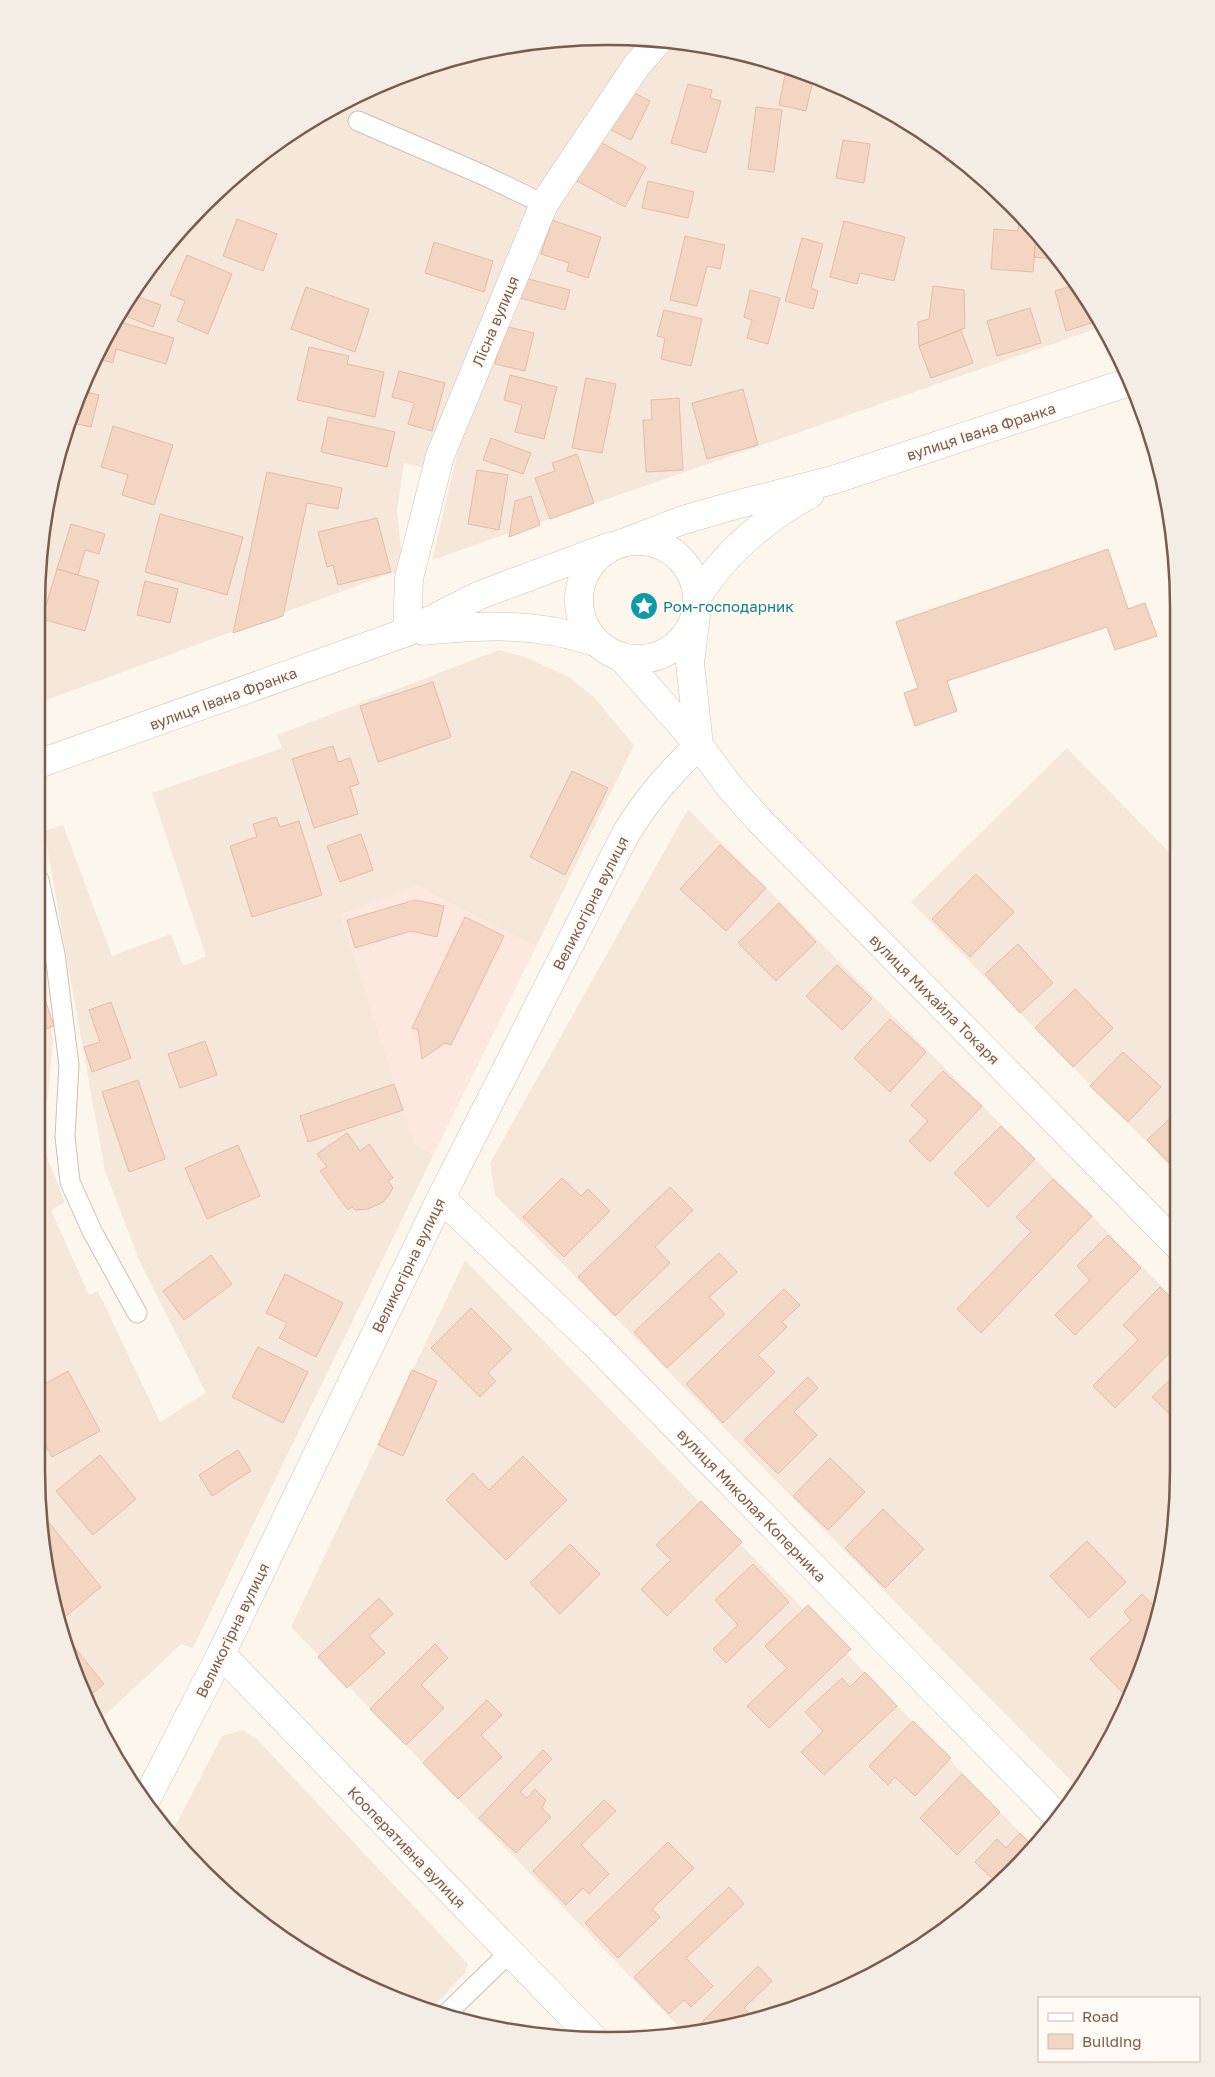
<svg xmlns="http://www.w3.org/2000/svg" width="1215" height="2077" viewBox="0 0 1215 2077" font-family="'Golos Text',sans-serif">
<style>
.residential{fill:#f5e8da}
.commercial{fill:#fde8e0}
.building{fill:#f3d5c3;stroke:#e6bba3}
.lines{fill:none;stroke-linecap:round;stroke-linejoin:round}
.service-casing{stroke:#d1beb0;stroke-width:21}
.minor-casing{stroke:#d1beb0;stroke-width:29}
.tertiary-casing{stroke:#d1beb0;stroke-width:29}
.secondary-casing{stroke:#d6c0b0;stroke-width:29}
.service{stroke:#fff;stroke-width:19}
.minor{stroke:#fff;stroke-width:28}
.tertiary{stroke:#fff;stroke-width:28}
.secondary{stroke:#fff;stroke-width:28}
.labels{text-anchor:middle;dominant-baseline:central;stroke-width:4.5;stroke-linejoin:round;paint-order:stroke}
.street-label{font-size:15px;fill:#7a5c4d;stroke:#fffaf3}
.culture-label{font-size:15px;fill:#0d838f;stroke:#fffaf3;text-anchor:start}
.rim{fill:none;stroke:#7a5c4d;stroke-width:2.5}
</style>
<rect width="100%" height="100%" fill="#fdf6ec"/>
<path class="residential" d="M607,36L644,40L540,189L355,110L348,124L531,209L428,469L404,463L397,511L403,569L38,703L37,570L66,424L132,290L203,204L290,133L389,80L496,47Z
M669,42L719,47L826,80L925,132L1012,204L1104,326L432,560L458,450L529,270L567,191Z
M499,650L525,657L569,677L594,697L634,745L536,947L417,886L414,1143L434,1154L193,1648L181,1644L96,1724L66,1653L41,1544L40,1139L65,1202L51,1210L89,1295L98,1291L160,1422L206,1393L140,1262L105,1171L44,831L63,825L112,956L171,934L183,966L206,956L152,793L282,748L277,735Z
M1067,748L1177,860L1178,1174L911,902Z
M688,809L1178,1303V1507L1148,1653L1080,1790L495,1195L490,1163Z
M39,964L53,1040L48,1096L40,1122Z
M465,1260L1035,1848L955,1923L893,1964L791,2010L719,2030L685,2033L291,1627Z
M242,1730L257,1739L468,1964L465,1973L430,2010L355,1982L290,1944L204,1874L170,1836L222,1736Z"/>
<path class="commercial" d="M417,886L536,947L434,1154L414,1143L340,914Z"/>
<path class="building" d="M739,53L762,60L739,57Z
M785,75L813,81L806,111L779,105Z
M688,84L712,90L710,98L721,101L706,153L671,143Z
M629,90L650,101L631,140L609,129Z
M756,107L782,110L774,172L748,169Z
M843,140L870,144L864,183L836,178Z
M598,141L646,167L625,207L577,181Z
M648,181L694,192L688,218L642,208Z
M1019,213L1036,236L1033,272L991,269L994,229L1018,231Z
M237,219L277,234L263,271L223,256Z
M552,220L601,237L588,278L567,271L569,263L541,254Z
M844,221L905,237L894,281L860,273L857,284L830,277Z
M685,236L725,245L720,269L707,266L697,306L670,300Z
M1036,236L1054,259L1034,257Z
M802,238L823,244L811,288L818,291L813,309L785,301Z
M434,242L493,261L484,292L425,273Z
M187,255L232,274L208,334L177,321L185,301L170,295Z
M525,278L570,290L565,310L520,298Z
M1074,285L1101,320L1066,331L1055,291Z
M933,286L964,290L965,328L919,346L918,322L929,319Z
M306,287L369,309L355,352L291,329Z
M750,290L780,298L768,344L747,338L752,320L744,317Z
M130,294L161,305L153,327L121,314Z
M1030,308L1041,343L997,356L987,321Z
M664,310L702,319L691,366L661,359L665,338L657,336Z
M117,321L174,338L166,364L116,349L113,363L99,359Z
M504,326L534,333L525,371L495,364Z
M961,330L973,363L931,378L919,346Z
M309,347L349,356L347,364L384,372L375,417L297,400Z
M399,371L445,383L432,431L408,424L414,403L392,397Z
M510,375L557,387L544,439L515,432L522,405L504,400Z
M586,378L616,384L602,453L572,448Z
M743,389L758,445L707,459L692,403Z
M83,391L99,395L91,427L68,422Z
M679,398L683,470L646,472L643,420H652L651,400Z
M328,417L395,432L387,467L321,452Z
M113,426L173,445L154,505L122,495L128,475L101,467Z
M491,438L531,453L523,474L483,460Z
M577,454L594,503L550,519L535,478L555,471L552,463Z
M477,470L508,475L499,530L468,524Z
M267,472L342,488L338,509L307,503L283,616L233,633Z
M531,496L540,525L509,537L515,501Z
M160,514L243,537L227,595L145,572Z
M377,518L391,572L338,585L333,565L327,567L318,532Z
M71,524L105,534L99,554L85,550L78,575L57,569Z
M1108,549L1128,609L1145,603L1157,636L1115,650L1107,627L947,681L957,711L915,726L904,693L918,688L896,622Z
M57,569L99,581L85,631L42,619Z
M145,581L178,589L170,623L137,615Z
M433,682L451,737L378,762L360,706Z
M333,746L338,762L350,758L359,784L350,787L358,814L314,828L292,759Z
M572,771L608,788L565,875L530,857Z
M276,817L280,827L299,821L322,895L252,917L230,846L257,837L253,824Z
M361,834L373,870L340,882L327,846Z
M720,845L766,888L726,931L680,889Z
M976,874L1014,912L970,957L932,919Z
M415,900L444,906L437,937L411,931L355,948L347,920Z
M779,903L816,942L776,981L738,943Z
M465,917L504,936L451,1045L445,1043L422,1059L418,1030L412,1028Z
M1018,944L1053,983L1020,1013L985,974Z
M837,965L872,999L842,1030L806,996Z
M1075,989L1113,1028L1073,1067L1035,1028Z
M44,996L54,1026L39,1031V997Z
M111,1002L131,1058L92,1072L84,1047L100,1042L89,1010Z
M890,1019L926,1052L890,1092L854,1058Z
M205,1041L217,1075L180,1088L168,1054Z
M1123,1052L1161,1087L1128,1122L1090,1086Z
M943,1071L982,1106L930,1162L909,1141L928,1121L911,1105Z
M138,1080L165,1159L129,1172L102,1092Z
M394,1084L403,1110L308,1142L300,1116Z
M1178,1111V1172L1147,1140Z
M1001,1126L1035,1159L988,1207L954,1173Z
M347,1133L360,1151L369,1144L393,1178L388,1181L393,1188L389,1195L383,1202L368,1209L355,1210L352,1207L348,1210L320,1171L327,1167L317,1154Z
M238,1145L260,1196L207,1219L185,1168Z
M562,1178L581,1196L588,1189L610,1211L564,1257L523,1217Z
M1053,1179L1092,1216L981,1333L957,1309L1031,1232L1016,1217Z
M670,1187L693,1210L655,1247L670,1263L615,1316L578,1277Z
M1108,1235L1141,1268L1075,1335L1055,1315L1090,1280L1077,1266Z
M719,1253L737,1272L709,1297L725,1314L667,1368L634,1332Z
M211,1255L232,1284L184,1320L163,1291Z
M285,1274L343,1303L316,1357L279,1338L287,1323L266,1313Z
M1160,1287L1178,1305V1344L1115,1408L1093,1386L1138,1340L1123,1325Z
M784,1289L800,1305L782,1322L787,1327L758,1355L775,1372L723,1423L686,1384Z
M471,1308L512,1349L488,1373L496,1381L480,1397L431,1348Z
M258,1347L308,1372L283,1423L232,1397Z
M412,1370L437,1381L403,1456L378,1445Z
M68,1371L100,1431L52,1457L41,1437V1386Z
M1178,1372V1422L1152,1397Z
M808,1377L818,1388L794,1412L817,1435L778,1474L744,1440Z
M238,1450L251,1471L212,1496L199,1475Z
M100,1455L136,1499L93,1535L56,1491Z
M523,1456L567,1500L506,1560L446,1500L473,1473L489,1490Z
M830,1458L865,1492L828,1530L793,1496Z
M701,1501L742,1542L667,1616L641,1589L671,1560L656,1545Z
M883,1509L924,1549L885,1588L845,1548Z
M41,1513L101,1587L59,1622L41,1544Z
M1087,1541L1126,1582L1089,1618L1050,1576Z
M570,1544L600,1574L560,1614L530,1583Z
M753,1564L789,1602L726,1663L713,1649L738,1625L715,1600Z
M1142,1594L1157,1609L1148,1653L1132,1687L1124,1694L1090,1659L1131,1620L1124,1612Z
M379,1598L393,1614L369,1636L385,1653L347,1688L318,1657Z
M808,1605L851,1649L769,1728L747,1706L787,1668L765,1646Z
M62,1632L104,1684L85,1699L66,1653Z
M435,1644L448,1658L421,1685L444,1708L406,1745L370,1709Z
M865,1672L897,1706L824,1775L801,1752L823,1731L805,1712L842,1678L850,1687Z
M487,1700L502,1715L481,1735L502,1757L458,1799L423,1763Z
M913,1721L951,1758L915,1796L895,1777L888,1785L869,1766Z
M543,1750L552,1759L520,1792L527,1798L535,1789L546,1800L542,1808L551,1817L516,1853L479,1818Z
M962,1774L1000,1812L957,1855L920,1818Z
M604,1800L616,1811L581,1845L609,1874L589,1894L583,1888L566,1905L533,1871Z
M1020,1833L1035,1848L997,1883L975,1862L997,1839L1006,1848Z
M668,1842L694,1868L652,1909L660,1917L618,1958L585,1923Z
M729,1887L744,1904L686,1958L713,1986L691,2007L684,2000L669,2014L634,1977Z
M758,1966L772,1981L744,2008L756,2020L719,2030L691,2033Z"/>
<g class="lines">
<g class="service-casing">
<path id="service" d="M358,121L483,175L544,204
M39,880L55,954L69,1065L65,1136L70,1182L92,1231L137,1313
M444,2016L510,1952"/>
</g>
<g class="minor-casing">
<path id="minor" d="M407,632L409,578L440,456L544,204L637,65L658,41
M441,1198L593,1342L1059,1818
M221,1654L594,2039
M145,1802L221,1654L441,1198L624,837C645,801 669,774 699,745"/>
</g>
<g class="tertiary-casing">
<path id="tertiary" d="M696,615L690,663L699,745
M622,658L699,745L729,786L758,819L1178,1246"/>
</g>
<g class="secondary-casing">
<path id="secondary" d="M579 600a59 59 0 1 1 118 0a59 59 0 1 1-118 0Z
M628,541L683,520L739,504L833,480L1129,382
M697,598C724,552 764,520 810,494
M423,631C485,625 536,622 595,642
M38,764L407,632L480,595L611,546"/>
</g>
<use href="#service" class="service"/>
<use href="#minor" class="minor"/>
<use href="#tertiary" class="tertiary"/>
<use href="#secondary" class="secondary"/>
</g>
<defs>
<g id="sight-disc" transform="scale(1.4375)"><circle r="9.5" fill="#0f9aa8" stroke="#fffaf3"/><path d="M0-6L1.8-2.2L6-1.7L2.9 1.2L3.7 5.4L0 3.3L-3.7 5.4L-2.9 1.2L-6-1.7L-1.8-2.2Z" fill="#fff"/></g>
</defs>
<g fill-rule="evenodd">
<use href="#sight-disc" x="644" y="606"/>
</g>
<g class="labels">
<g class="street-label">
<text transform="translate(495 321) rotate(-67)">Лісна вулиця</text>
<text transform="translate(981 431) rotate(-18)">вулиця Івана Франка</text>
<text transform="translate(223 698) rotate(-20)">вулиця Івана Франка</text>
<text transform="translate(590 903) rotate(-63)">Великогірна вулиця</text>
<text transform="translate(935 999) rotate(45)">вулиця Михайла Токаря</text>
<text transform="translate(408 1265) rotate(-64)">Великогірна вулиця</text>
<text transform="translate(752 1505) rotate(46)">вулиця Миколая Коперника</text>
<text transform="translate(232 1630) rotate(-64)">Великогірна вулиця</text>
<text transform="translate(407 1847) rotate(46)">Кооперативна вулиця</text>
</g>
<g class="culture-label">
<text x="663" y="606">Ром-господарник</text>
</g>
</g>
<path d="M0 0H1215V2077H0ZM607 45H608A562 562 0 0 1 1170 607V1470A562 562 0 0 1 608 2032H607A562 562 0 0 1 45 1470V607A562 562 0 0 1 607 45Z" fill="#f4ede6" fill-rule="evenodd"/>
<path class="rim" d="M607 45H608A562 562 0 0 1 1170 607V1470A562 562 0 0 1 608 2032H607A562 562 0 0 1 45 1470V607A562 562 0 0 1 607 45Z"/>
<rect x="1038" y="1997" width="162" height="65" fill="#fffaf3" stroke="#cabbb1"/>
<rect x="1048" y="2013" width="25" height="8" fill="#ffffff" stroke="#cabbb1"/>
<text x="1082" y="2022" font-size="15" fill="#7a5c4d">Road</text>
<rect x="1048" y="2034" width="25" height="15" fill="#f3d5c3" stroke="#cabbb1"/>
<text x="1082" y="2047" font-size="15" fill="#7a5c4d">Building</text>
</svg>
